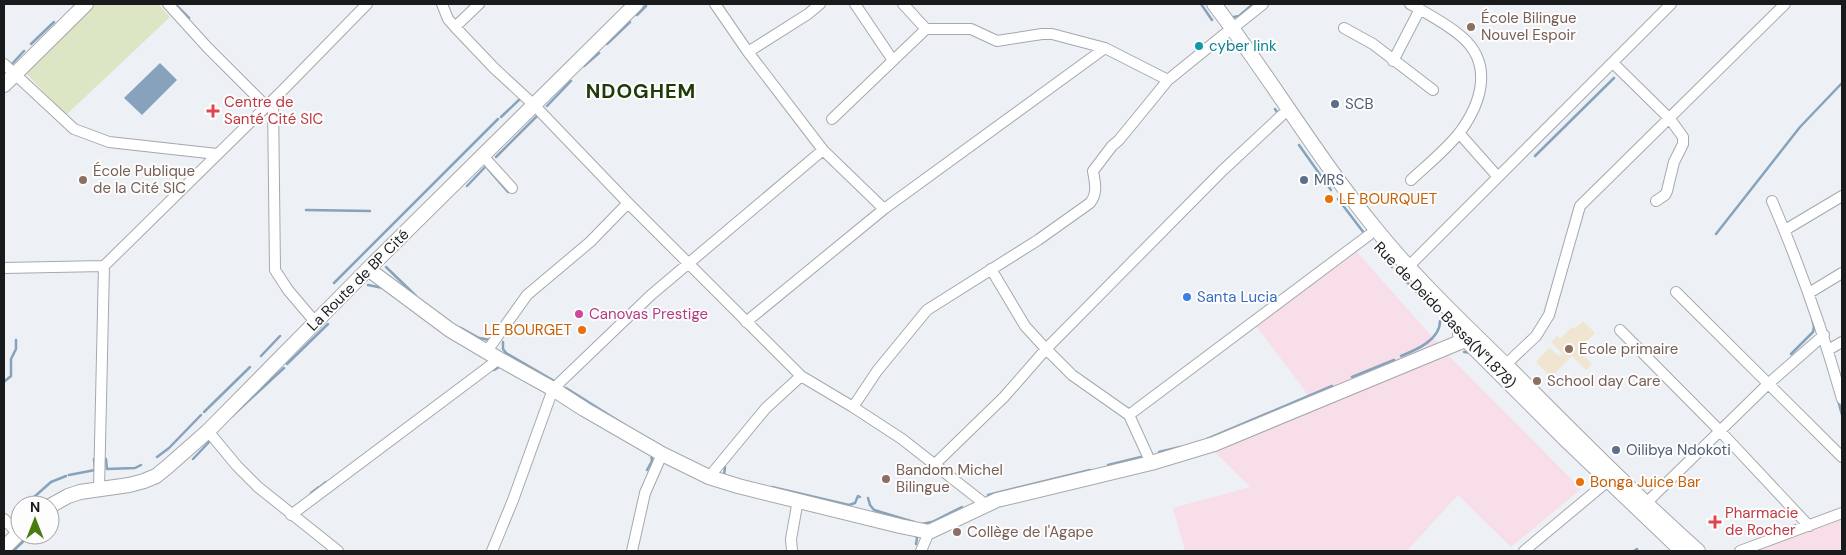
<svg xmlns="http://www.w3.org/2000/svg" width="1846" height="555" viewBox="0 0 1846 555" font-family="'DM Sans',sans-serif">
<style>
.industrial{fill:#f7dee8}
.education{fill:#efe5d0}
.green{fill:#dce6c4}
.water{fill:#86a2bc}
.lines{fill:none;stroke-linecap:round;stroke-linejoin:round}
.stream{stroke:#86a2bc;stroke-width:2.5}
.street-casing{stroke:#a5a8ac;stroke-width:12}
.secondary-casing{stroke:#a5a8ac;stroke-width:16}
.street{stroke:#fff;stroke-width:10}
.secondary{stroke:#fff;stroke-width:14}
.education-dot{fill:#8d6e63;stroke:#fdfdfe;stroke-width:2}
.culture-dot{fill:#0f9aa8;stroke:#fdfdfe;stroke-width:2}
.service-dot{fill:#5c6f8a;stroke:#fdfdfe;stroke-width:2}
.health-dot{fill:#e0444e;stroke:#fdfdfe;stroke-width:2}
.food-dot{fill:#e8710a;stroke:#fdfdfe;stroke-width:2}
.shop-dot{fill:#3f7fe0;stroke:#fdfdfe;stroke-width:2}
.hotel-dot{fill:#d1479c;stroke:#fdfdfe;stroke-width:2}
.labels{text-anchor:middle;dominant-baseline:central;stroke-width:4;stroke-linejoin:round;paint-order:stroke}
.education-label{font-size:15px;fill:#785e54;stroke:#fdfdfe;text-anchor:start}
.culture-label{font-size:15px;fill:#0d838f;stroke:#fdfdfe;text-anchor:start}
.health-label{font-size:15px;fill:#be3a42;stroke:#fdfdfe;text-anchor:start}
.service-label{font-size:15px;fill:#4e5e75;stroke:#fdfdfe;text-anchor:start}
.food-label{font-size:15px;fill:#c56008;stroke:#fdfdfe;text-anchor:start}
.street-label{font-size:15px;fill:#181a1b;stroke:#fdfdfe}
.shop-label{font-size:15px;fill:#366cbe;stroke:#fdfdfe;text-anchor:start}
.hotel-label{font-size:15px;fill:#b23c85;stroke:#fdfdfe;text-anchor:start}
.district-label{font-size:20px;font-weight:bold;letter-spacing:1px;fill:#203a08;stroke:#fdfdfe}
</style>
<rect width="100%" height="100%" fill="#edf1f5"/>
<path class="industrial" d="M1357,252L1450,357L1581,489L1511,547L1458,495L1407,551H1185L1173,508L1250,487L1214,451L1311,404L1304,389L1256,326Z
M1842,519V551H1754Z"/>
<path class="education" d="M1583,321L1595,333L1578,350L1592,364L1586,370L1572,356L1551,377L1536,362L1549,348L1559,356L1562,353L1551,342L1557,336L1560,339L1572,327L1574,329Z"/>
<path class="green" d="M93,4H158L170,17L66,115L23,70Z"/>
<path class="water" d="M160,63L177,80L142,115L124,98Z"/>
<g class="lines">
<path class="stream" d="M175,4L189,18
M1201,4L1212,20
M637,15L646,6
M1229,18L1239,16L1253,4
M31,44L54,22
M607,44L630,22
M10,66L24,51
M584,66L599,53
M547,106L571,81
M1275,109L1279,115
M501,117L521,98
M1299,145L1331,190
M1535,156L1614,78
M496,157L539,114
M488,169L508,192
M467,186L488,164
M1338,199L1364,233
M306,210L370,211
M1716,234L1800,127L1842,83
M1379,252L1392,267
M386,267L416,296
M1401,276L1423,299
M334,283L498,119
M368,285L383,288
M461,328L479,338L490,340
M503,342V349L506,353L556,382
M1464,352L1472,353
M1791,354L1813,332L1814,327L1812,318
M261,356L280,336
M1401,356C1416,350 1440,340 1440,321
M287,364L328,324
M494,370L501,366
M1352,377L1394,360
M272,379L284,368
M5,381L11,376V359L16,349V340
M566,388L625,425
M1838,400L1842,415
M204,412L250,367
M232,416L271,380
M1207,439L1332,386
M1159,452L1180,447
M157,457L169,448L201,415
M106,459L107,469L135,468L141,465
M193,459L211,440
M1108,465L1141,457
M647,470L652,461L651,453
M69,475L95,470L94,459
M724,476L725,467
M321,486L326,482
M772,487L849,505L855,503L858,496L860,497
M311,493L319,487
M988,495L1090,470
M868,498L870,505L874,510L914,522
M25,505L51,482L66,476
M13,517L20,510
M922,524L932,522L962,507
M914,534L917,538L916,544
M13,551L30,535
M1634,551L1637,549"/>
<g class="street-casing">
<path id="street" d="M168,4L207,47L266,106
M442,4L448,19L455,27L494,68L534,105L628,203L801,376L853,407L902,439L985,504
M715,4L748,52L823,150L884,209
M855,4L892,59
M903,4L926,29
M1410,4C1428,14 1446,23 1462,37C1493,64 1482,102 1460,132C1446,150 1427,165 1411,180
M455,27L479,4
M1233,28L1263,4
M1344,28L1373,44L1433,90
M748,52L808,14L820,4
M1393,61L1420,9
M1613,63L1670,119L1683,137V144L1674,162L1667,191L1665,195L1656,201
M4,64L74,129L109,142L217,154
M273,100L275,270L288,290L316,323
M832,119L926,29H971L997,41L1042,34H1052L1105,48L1168,80
M1459,133L1498,177
M483,156L512,188
M1772,201C1800,266 1823,331 1842,399
M1785,230L1842,196
M1408,267L1671,4
M4,268L104,266L282,91L367,4
M991,269L1025,326L1046,349L1072,375L1129,415L1151,463
M1676,292L1842,457
M1809,293L1842,273
M746,322L884,209L1105,48
M1620,330L1720,431L1809,526
M1828,350L1842,342
M487,351L527,295L590,242L628,203
M1501,369L1536,336L1549,315L1580,206L1785,4
M853,407L877,371L927,310L1038,240L1090,203C1098,193 1095,183 1093,171L1112,146L1119,140L1168,80L1226,33
M1129,415L1369,235
M208,431L237,466L258,487L338,551
M935,464L1004,397L1046,349L1222,171L1282,115
M709,477L766,408L801,376
M99,489L104,266
M1641,508L1768,384L1824,335
M291,515L499,359
M4,519L18,534
M492,551L513,500L553,389L651,295L823,150
M632,551L645,493L662,454
M792,551L791,539L798,500
M921,551L929,532
M1524,551L1608,481
M1740,551L1842,513"/>
</g>
<g class="secondary-casing">
<path id="secondary" d="M1214,4C1270,77 1317,157 1375,228C1416,279 1464,324 1511,370C1572,431 1633,493 1698,551
M4,85L86,4
M368,269L450,330L499,359L553,389L584,409L662,454L709,477L738,486L900,526L929,532L997,500L1151,463L1214,444L1465,340L1472,333
M1460,334L1568,442L1682,551
M50,506L68,496L80,492L129,485L144,481L156,476L166,468L208,431L368,269L636,4
M4,548L20,532"/>
</g>
<use href="#street" class="street"/>
<use href="#secondary" class="secondary"/>
</g>
<g class="education-dot">
<circle cx="1471" cy="27" r="5"/>
<circle cx="83" cy="180" r="5"/>
<circle cx="1569" cy="349" r="5"/>
<circle cx="1537" cy="381" r="5"/>
<circle cx="886" cy="479" r="5"/>
<circle cx="957" cy="532" r="5"/>
</g>
<circle class="culture-dot" cx="1199" cy="46" r="5"/>
<g class="service-dot">
<circle cx="1335" cy="104" r="5"/>
<circle cx="1304" cy="180" r="5"/>
<circle cx="1616" cy="450" r="5"/>
</g>
<g class="health-dot">
<path d="M210.5 103.5h5v5h5v5h-5v5h-5v-5h-5v-5h5z"/>
<path d="M1712.5 514.5h5v5h5v5h-5v5h-5v-5h-5v-5h5z"/>
</g>
<g class="food-dot">
<circle cx="1329" cy="199" r="5"/>
<circle cx="582" cy="330" r="5"/>
<circle cx="1580" cy="482" r="5"/>
</g>
<circle class="shop-dot" cx="1187" cy="297" r="5"/>
<circle class="hotel-dot" cx="579" cy="314" r="5"/>
<g class="labels">
<g class="education-label">
<text x="1481" y="18">École Bilingue<tspan x="1481" dy="17">Nouvel Espoir</tspan></text>
<text x="93" y="171">École Publique<tspan x="93" dy="17">de la Cité SIC</tspan></text>
<text x="1579" y="349">Ecole primaire</text>
<text x="1547" y="381">School day Care</text>
<text x="896" y="470">Bandom Michel<tspan x="896" dy="17">Bilingue</tspan></text>
<text x="967" y="532">Collège de l'Agape</text>
</g>
<g class="culture-label">
<text x="1209" y="46">cyber link</text>
</g>
<g class="health-label">
<text x="224" y="102">Centre de<tspan x="224" dy="17">Santé Cité SIC</tspan></text>
<text x="1725" y="513">Pharmacie<tspan x="1725" dy="17">de Rocher</tspan></text>
</g>
<g class="service-label">
<text x="1345" y="104">SCB</text>
<text x="1314" y="180">MRS</text>
<text x="1626" y="450">Oilibya Ndokoti</text>
</g>
<g class="food-label">
<text x="1339" y="199">LE BOURQUET</text>
<text x="572" y="330" text-anchor="end">LE BOURGET</text>
<text x="1590" y="482">Bonga Juice Bar</text>
</g>
<g class="street-label">
<text transform="translate(358 280) rotate(-45)">La Route de BP Cité</text>
<text transform="translate(1445 315) rotate(46)">Rue de Deido Bassa(N°1.878)</text>
</g>
<g class="shop-label">
<text x="1197" y="297">Santa Lucia</text>
</g>
<g class="hotel-label">
<text x="589" y="314">Canovas Prestige</text>
</g>
<g class="district-label">
<text x="641" y="91">NDOGHEM</text>
</g>
</g>
<rect width="1846" height="555" fill="none" stroke="#181a1b" stroke-width="10"/>
<g transform="translate(35 520)"><circle r="24" fill="#fdfdfe" stroke="#a1a2a3"/>
<path d="M0-4L9 19L0 12L-9 19Z" fill="#477c0f"/>
<text y="-8" font-size="14" font-weight="bold" text-anchor="middle" fill="#181a1b">N</text>
</g>
</svg>
